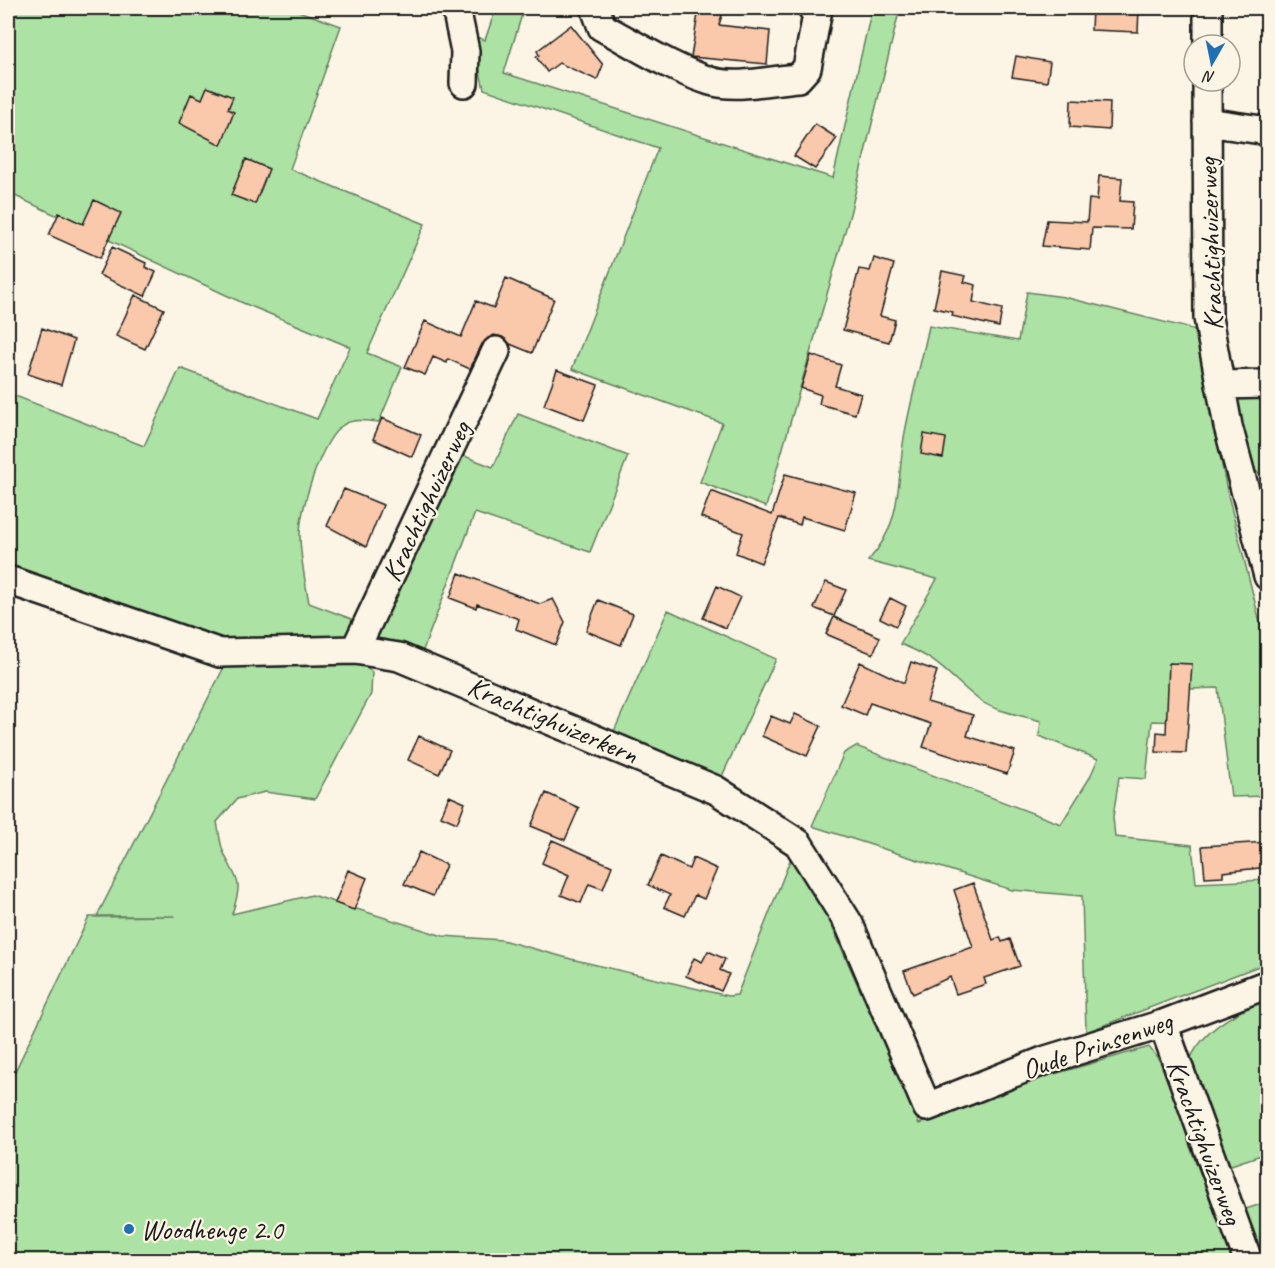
<svg xmlns="http://www.w3.org/2000/svg" width="1275" height="1268" viewBox="0 0 1275 1268" font-family="Caveat,sans-serif">
<style>
.green{fill:#ace2a4;stroke:#647f60;stroke-width:1.5}
.building{fill:#fac8aa;stroke:#1c1c1c;stroke-width:1.5}
.lines{fill:none;stroke-linecap:round;stroke-linejoin:round}
.minor-casing{stroke:#1c1c1c;stroke-width:32}
.minor{stroke:#fcf5e5;stroke-width:27}
.poi-dot{fill:#1f6fb2;stroke:#fcf5e5;stroke-width:2}
.labels{text-anchor:middle;dominant-baseline:central;stroke-width:4.5;stroke-linejoin:round;paint-order:stroke}
.street-label{font-size:28px;fill:#1c1c1c;stroke:#fcf5e5}
.poi-label{font-size:28px;fill:#1c1c1c;stroke:#fcf5e5;text-anchor:start}
</style>
<rect width="100%" height="100%" fill="#fcf5e5"/>
<filter id="ink" filterUnits="userSpaceOnUse"><feTurbulence type="fractalNoise" baseFrequency=".0167" numOctaves="2"/><feDisplacementMap in="SourceGraphic" scale="12" xChannelSelector="R" yChannelSelector="G"/><feConvolveMatrix kernelMatrix="1 2 1 2 8 2 1 2 1" color-interpolation-filters="sRGB"/></filter>
<g filter="url(#ink)">
<path class="green" d="M13,8H290L341,26L290,169L425,224L367,353L402,367L379,422C367,421 354,418 343,425C321,440 300,509 300,534C300,557 305,580 309,603L370,626L446,449L493,467L518,414L628,456L590,552L475,513L422,653L253,646L186,637L8,570V393L144,446L180,368L317,419L350,347L243,303L11,194L8,204V33Z
M496,8H524L504,73L833,178L872,8H900L850,214L766,507L700,482L722,423L572,369L658,148L484,89L471,35L485,40Z
M1027,292L1064,297L1196,330L1227,491L1267,650V796L1231,797L1218,688L1190,689L1185,722L1152,721L1146,779L1119,777L1113,817L1115,837L1192,845L1196,883L1267,880V963L1086,1032L1082,896L1012,890L812,826L844,753L856,746L1061,824L1089,779L1098,759L1039,736L1041,721C1021,715 996,712 979,700C948,676 940,659 900,644L937,579L868,561C901,525 897,490 903,444C909,405 921,365 929,326L1018,341Z
M1232,396L1263,397L1267,418V477L1246,467Z
M668,610L776,659L718,785L611,738Z
M243,659H358L372,672L371,694L315,799L265,792L237,799L217,822C219,832 220,843 223,851C237,883 244,877 232,914L312,895L443,936L502,940L571,959L728,996L737,995L796,845L919,1124L1005,1088L1149,1047L1170,1074L1189,1144L1233,1260H8V1086L89,917L175,916H97L223,669Z
M1267,1000V1153L1228,1166L1189,1062C1202,1029 1237,1011 1267,1000Z
M1267,1202V1260H1261L1243,1210Z"/>
<path class="building" d="M699,8H724L719,25L770,31L767,64L691,57Z
M1092,8H1139L1138,32L1091,30Z
M571,25L603,65L597,80L559,63L547,72L536,57L539,55L537,51Z
M1016,56L1050,62L1047,82L1012,77Z
M207,87L233,97L228,109L234,112L221,145L179,123L191,94L202,99Z
M1071,100L1110,102L1109,130L1070,127Z
M815,124L837,138L815,169L794,156Z
M246,159L269,169L255,204L231,195Z
M1099,176L1122,178L1120,201L1133,202L1131,229L1092,228L1090,250L1042,246L1047,220L1087,222L1089,199L1097,200Z
M94,200L121,213L100,258L49,235L59,213L83,224Z
M112,247L146,263L145,267L156,272L145,296L99,275Z
M874,258L894,264L880,316L895,320L889,342L843,330L859,269L870,271Z
M942,271L966,276L964,282L976,285L973,302L1002,309L999,327L952,316L953,312L934,308Z
M506,278L554,299L532,353L510,344L502,337L494,335L482,344L470,369L448,359L447,363L433,357L425,375L405,367L425,321L461,337L476,301L494,308Z
M135,295L164,309L145,349L116,336Z
M42,328L74,340L61,385L28,374Z
M811,355L841,365L835,386L861,394L855,414L819,404L821,395L801,388Z
M557,370L598,385L584,420L544,405Z
M382,418L421,435L412,457L373,439Z
M924,434L946,438L943,458L921,454Z
M785,474L856,493L845,530L802,517L800,525L779,518L761,563L736,553L743,533L701,517L711,491L772,515Z
M344,489L383,505L366,547L327,526Z
M459,573L540,604L553,599L565,622L556,645L516,629L519,619L477,604L476,608L450,598Z
M826,582L846,590L834,616L814,608Z
M717,586L740,597L726,628L703,618Z
M890,598L906,606L896,626L880,618Z
M598,600L633,614L621,645L586,631Z
M834,617L880,637L873,654L826,634Z
M860,662L904,683L911,662L937,671L927,702L973,715L967,736L1015,751L1007,774L923,747L931,724L870,703L865,715L841,705Z
M1169,663L1192,664L1186,753L1156,752L1157,732L1166,733Z
M795,714L821,726L807,756L762,736L771,716L790,724Z
M419,736L450,750L439,774L408,760Z
M546,793L579,808L565,840L531,826Z
M449,796L465,803L457,823L441,816Z
M552,840L612,866L603,889L589,884L581,903L561,895L569,875L542,863Z
M1268,842V867L1223,872V876L1205,877L1202,846Z
M419,852L446,865L433,896L404,884Z
M661,856L689,869L693,858L717,869L704,899L695,895L685,916L664,907L670,895L648,885Z
M348,870L367,878L354,910L335,903Z
M973,883L993,940L1000,937L1002,942L1010,939L1020,966L984,978L986,984L956,994L950,977L913,994L904,971L973,947L954,890Z
M708,951L725,959L720,970L729,974L721,991L686,976L694,958L702,962Z"/>
<g class="lines">
<g class="minor-casing">
<path id="minor" d="M456,8L465,51L464,83
M595,8L602,27C637,46 673,69 710,81C736,89 771,80 798,78L807,68L817,15L812,8
M1208,45V8
M1207,81L1208,318L1228,426L1268,576
M1207,122L1268,131
M1220,385L1268,384
M8,580L220,653L355,650L399,657L716,790L798,843L849,924L927,1107L1046,1060L1163,1024L1268,984
M355,650L496,351
M1163,1024L1248,1260"/>
</g>
<use href="#minor" class="minor"/>
</g>
</g>
<circle class="poi-dot" cx="129" cy="1229" r="6"/>
<g class="labels">
<g class="street-label">
<text transform="translate(1210 244) rotate(-92)">Krachtighuizerweg</text>
<text transform="translate(426 501) rotate(-65)">Krachtighuizerweg</text>
<text transform="translate(553 720) rotate(23)">Krachtighuizerkern</text>
<text transform="translate(1097 1045) rotate(-19)">Oude Prinsenweg</text>
<text transform="translate(1205 1142) rotate(70)">Krachtighuizerweg</text>
</g>
<g class="poi-label">
<text x="141" y="1229">Woodhenge 2.0</text>
</g>
</g>
<rect width="1275" height="1268" fill="none" stroke="#fcf5e5" stroke-width="30"/>
<rect x="15" y="15" width="1245" height="1238" fill="none" stroke="#1c1c1c" stroke-width="2" filter="url(#ink)"/>
<g transform="translate(1212 63) rotate(189)"><circle r="28" fill="#fcf5e5" stroke="#a29e95" stroke-width="1.5"/>
<path d="M0-4.5L10 22L0 15L-10 22Z" fill="#1f6fb2"/>
<text y="-9" font-size="16" font-weight="bold" text-anchor="middle" fill="#1c1c1c">N</text>
</g>
</svg>
